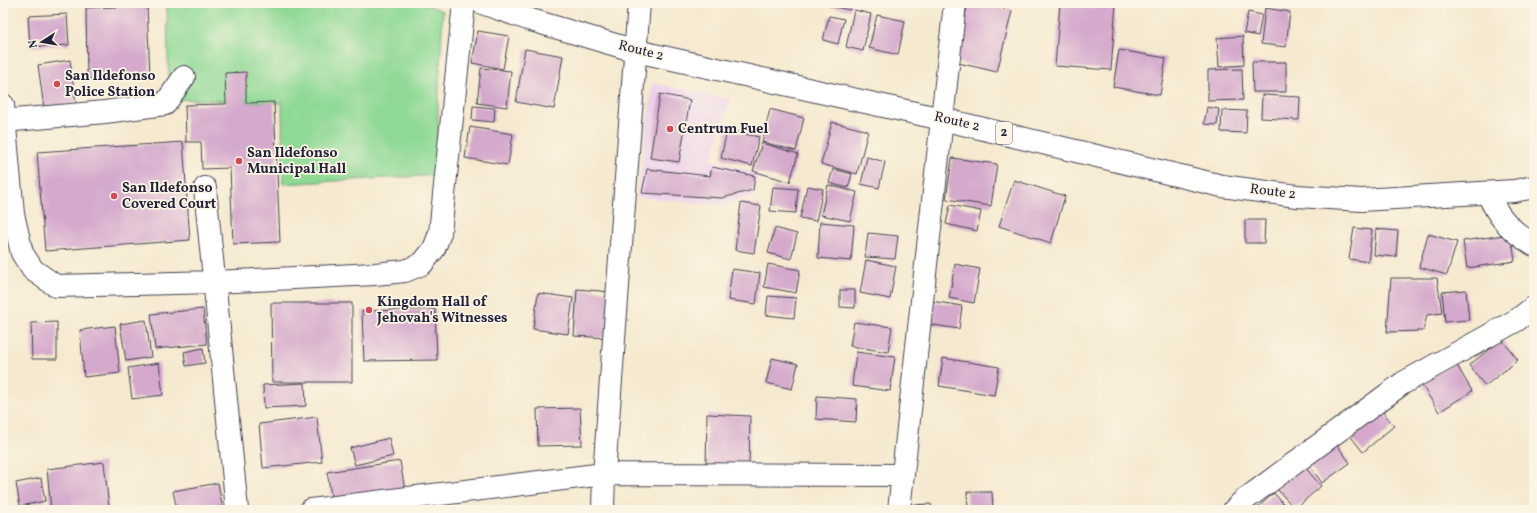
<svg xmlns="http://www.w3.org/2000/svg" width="1537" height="513" viewBox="0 0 1537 513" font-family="Vollkorn,serif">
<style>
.built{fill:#ebd1eb}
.green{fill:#8fd995;stroke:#587e68}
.building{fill:#d4a9cc}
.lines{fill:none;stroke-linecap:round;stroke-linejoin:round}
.minor-casing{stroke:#424051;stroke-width:24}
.major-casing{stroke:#424051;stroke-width:24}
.highway-casing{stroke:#424051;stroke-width:24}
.minor{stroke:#fff;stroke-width:22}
.major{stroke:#fff;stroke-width:22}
.highway{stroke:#fff;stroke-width:22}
.poi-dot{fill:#d1495b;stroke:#fcf5e5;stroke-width:1.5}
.labels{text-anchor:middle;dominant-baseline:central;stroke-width:3.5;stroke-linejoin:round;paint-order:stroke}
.shield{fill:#fcf5e5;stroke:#63616e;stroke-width:1}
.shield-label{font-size:13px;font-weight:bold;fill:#22223b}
.street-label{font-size:14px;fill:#22223b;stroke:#fcf5e5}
.poi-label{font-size:14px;font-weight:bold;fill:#22223b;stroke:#fcf5e5;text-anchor:start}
</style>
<rect width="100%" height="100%" fill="#fcf5e5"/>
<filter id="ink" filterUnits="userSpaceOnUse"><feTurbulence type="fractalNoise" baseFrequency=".025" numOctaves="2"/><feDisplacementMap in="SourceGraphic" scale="8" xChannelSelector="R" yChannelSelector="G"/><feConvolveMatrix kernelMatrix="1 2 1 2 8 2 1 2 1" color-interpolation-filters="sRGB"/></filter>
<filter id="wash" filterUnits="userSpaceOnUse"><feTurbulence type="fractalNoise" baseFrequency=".012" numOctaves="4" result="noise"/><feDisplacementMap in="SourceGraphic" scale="16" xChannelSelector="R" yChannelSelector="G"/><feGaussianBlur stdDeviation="0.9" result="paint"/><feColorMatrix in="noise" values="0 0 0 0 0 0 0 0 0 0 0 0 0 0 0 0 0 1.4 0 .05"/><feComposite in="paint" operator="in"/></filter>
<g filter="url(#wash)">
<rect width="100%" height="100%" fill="#f5e9cf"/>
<path class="built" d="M653,83L731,100L711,160L757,174L752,197L720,205L637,197Z"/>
<path class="green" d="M161,3H421L443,11L438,108V175L283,184L282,103L169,99L167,10Z"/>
<g id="blocks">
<path class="building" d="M830,3H852L850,10L829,6Z
M968,3H979L1012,11L997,72L954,62Z
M1060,3H1116L1111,70L1055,66Z
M147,6L150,77L87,79L86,8Z
M1265,8L1290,12L1286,47L1261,44Z
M854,10L871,14L863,51L846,47Z
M1248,12L1262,15L1258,36L1244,33Z
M67,14L69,45L30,47L28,16Z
M877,15L905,21L898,55L869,48Z
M829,16L844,19L838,44L823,40Z
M478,31L509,36L503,69L472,63Z
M1243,36L1244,65L1219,67L1217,38Z
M525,49L563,56L554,109L516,102Z
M1119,50L1166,58L1160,95L1113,87Z
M70,60L76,104L44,108L38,65Z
M1252,62H1286V92H1253Z
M481,68L511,71L507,107L477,103Z
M1242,69L1243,100L1208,101V70Z
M246,72V103L274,102L280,242L233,244L230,168L202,169L201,142H186L185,105L226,104L225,73Z
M660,94L690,100L679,162L650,158Z
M1262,95L1300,97L1299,120L1261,118Z
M473,106L495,108L494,122L472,120Z
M1207,107L1219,109L1217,125L1204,124Z
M770,109L804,118L796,151L762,142Z
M1222,110L1247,111L1246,133L1221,132Z
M832,122L868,131L857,174L821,164Z
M470,127L513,134L508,165L465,158Z
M727,130L759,137L752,166L721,158Z
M183,142L190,240L45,251L37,152Z
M762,143L798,154L790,182L753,171Z
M867,157L885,162L879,188L861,184Z
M952,158L997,164L991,206L946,199Z
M712,167L755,176L753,190L722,198L642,193L647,169L710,176Z
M833,169L852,174L848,188L829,183Z
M1014,180L1065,196L1051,243L999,226Z
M828,185L857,192L850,221L821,215Z
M807,186L823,189L816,221L800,218Z
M773,187L798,189L796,213L770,211Z
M741,203L761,206L754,253L735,250Z
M950,205L981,211L977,231L946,224Z
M1245,220H1265L1264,243H1245Z
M820,222L854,225L851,261L818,258Z
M775,228L797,234L791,259L768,253Z
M1354,228L1372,230L1368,262L1349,259Z
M1376,229L1398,231L1396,257L1374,255Z
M868,233L898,236L895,259L865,257Z
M1428,234L1457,242L1447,275L1419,267Z
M1511,234L1515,261L1467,268L1463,241Z
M866,260L896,266L890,299L860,293Z
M768,264L800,270L796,293L764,287Z
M955,264L980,269L974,303L949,298Z
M732,269L760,273L756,304L728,300Z
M1391,278H1437L1442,313L1427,315L1423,331L1387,332Z
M577,289L612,292L609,338L574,336Z
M840,290H855V308L840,307Z
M1466,290L1469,320L1445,322L1442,292Z
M538,293L573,298L568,334L533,329Z
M768,296L796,298L794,318L766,315Z
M931,301L962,306L959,329L927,324Z
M271,303H352V382H272Z
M203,309L207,344L155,349L151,314Z
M435,309L437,360L364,361L362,311Z
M146,320L151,357L126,361L120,324Z
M57,322V359H32L31,323Z
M854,322L892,327L888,352L850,346Z
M115,326L120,373L84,377L80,330Z
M1502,340L1518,360L1485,386L1469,365Z
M203,348L205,363L186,366L184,352Z
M856,352L895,357L890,391L852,386Z
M772,358L798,364L792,389L766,383Z
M943,358L999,367L994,395L939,386Z
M1455,362L1472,391L1439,412L1421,384Z
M159,363L163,395L132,399L128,368Z
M305,383L306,406L264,408L263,385Z
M817,396L857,399L856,422L816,419Z
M580,408L582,445L538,446L537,409Z
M1380,408L1394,426L1363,452L1348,433Z
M707,414L750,416L749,466L706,465Z
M317,417L322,462L263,468L259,424Z
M389,438L393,456L355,465L350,448Z
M1335,442L1350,463L1322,483L1307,462Z
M400,461L405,490L332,500L327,472Z
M104,462L109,508L93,510H51L47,469Z
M1303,465L1321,486L1295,509L1277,489Z
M41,478L45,501L20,506L16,483Z
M218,483L223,510H177L173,491Z
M967,492H992L993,510H968Z
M1274,493L1289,510H1255Z
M931,504L932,510H911V505Z"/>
</g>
</g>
<g filter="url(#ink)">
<use href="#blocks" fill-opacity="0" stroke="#424051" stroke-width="1"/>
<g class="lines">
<g class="minor-casing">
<path id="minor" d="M3,105L13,214L22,253L33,270L56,286L214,282L375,274L405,271L422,264L434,249L440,233L464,3
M942,119L955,3
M3,121L105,112L165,104L184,77
M205,188L237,510
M1488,193C1497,217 1512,232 1534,245
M311,510L604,474L903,475
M603,510L604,474L639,3
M1234,510L1243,501L1403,383L1517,320L1534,307"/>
</g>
<g class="major-casing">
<path id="major" d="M899,510L942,119"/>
</g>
<g class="highway-casing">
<path id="highway" d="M482,3L531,20L636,51L942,119L1222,186L1297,196L1361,200L1514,191L1534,187"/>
</g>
<use href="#minor" class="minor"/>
<use href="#major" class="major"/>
<use href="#highway" class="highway"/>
</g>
</g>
<g class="poi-dot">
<circle cx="57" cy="84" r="4"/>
<circle cx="670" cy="129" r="4"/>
<circle cx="239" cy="161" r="4"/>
<circle cx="114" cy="196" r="4"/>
<circle cx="369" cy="310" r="4"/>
</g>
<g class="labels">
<rect class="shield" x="996" y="122" width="16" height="22" rx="3"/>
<g class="shield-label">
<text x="1004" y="133">2</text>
</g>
<g class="street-label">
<text transform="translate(641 51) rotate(14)">Route 2</text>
<text transform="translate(957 122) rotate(13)">Route 2</text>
<text transform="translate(1273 192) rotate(7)">Route 2</text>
</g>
<g class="poi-label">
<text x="65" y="76">San Ildefonso<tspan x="65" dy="16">Police Station</tspan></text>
<text x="678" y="129">Centrum Fuel</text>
<text x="247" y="153">San Ildefonso<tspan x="247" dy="16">Municipal Hall</tspan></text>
<text x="122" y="188">San Ildefonso<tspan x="122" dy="16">Covered Court</tspan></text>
<text x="377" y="302">Kingdom Hall of<tspan x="377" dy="16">Jehovah's Witnesses</tspan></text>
</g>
</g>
<rect width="1537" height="513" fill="none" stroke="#fcf5e5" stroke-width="16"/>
<g transform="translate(42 42) rotate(258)" stroke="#fcf5e5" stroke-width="3" paint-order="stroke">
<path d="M0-3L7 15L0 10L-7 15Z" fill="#22223b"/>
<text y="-6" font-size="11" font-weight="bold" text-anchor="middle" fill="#22223b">N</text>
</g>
</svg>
